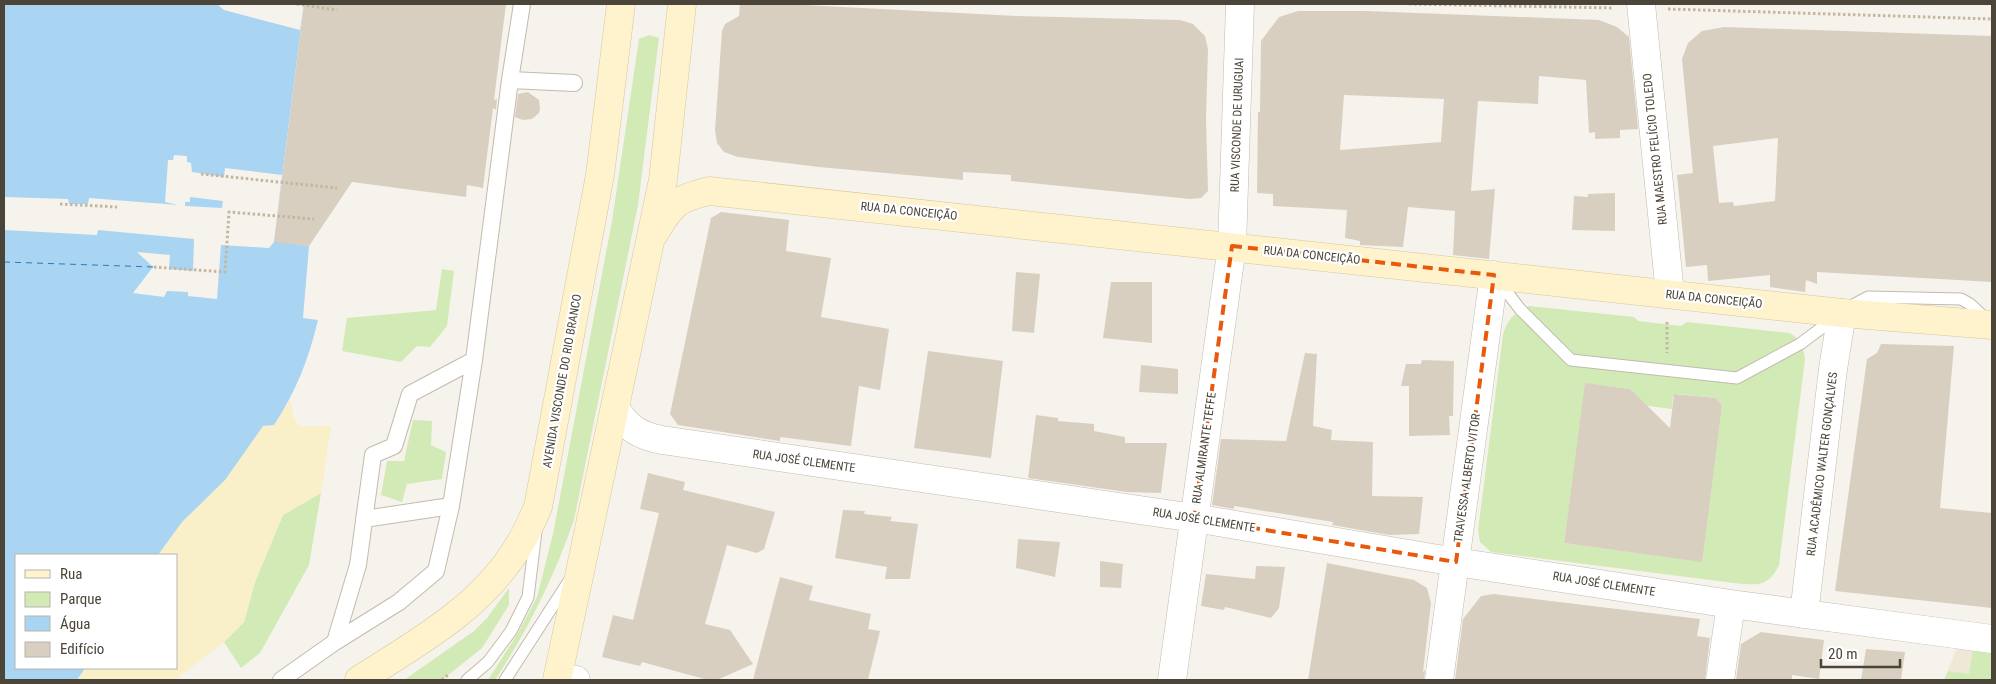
<svg xmlns="http://www.w3.org/2000/svg" width="1996" height="684" viewBox="0 0 1996 684" font-family="'Roboto Condensed',sans-serif">
<style>
.education{fill:#efe8d6}
.green{fill:#d2eab5;fill-rule:evenodd}
.sand{fill:#f9efc9}
.water{fill:#a9d4f2}
.pier{fill:#f6f3ec;fill-rule:evenodd}
.lines{fill:none;stroke-linecap:round;stroke-linejoin:round}
.ferry{stroke:#2e7ab2;stroke-width:1;stroke-dasharray:6 5;stroke-linecap:butt}
.building{fill:#d8cfc1;fill-rule:evenodd}
.service-casing{stroke:#c2bbae;stroke-width:13}
.pedestrian-casing{stroke:#c2bbae;stroke-width:18}
.tertiary-casing{stroke:#c2bbae;stroke-width:29}
.secondary-casing{stroke:#d6c79b;stroke-width:29}
.path{stroke:#c4b79f;stroke-width:3;stroke-dasharray:2.5 2.5;stroke-linecap:butt}
.service{stroke:#fff;stroke-width:11}
.pedestrian{stroke:#fff;stroke-width:16}
.tertiary{stroke:#fff;stroke-width:28}
.secondary{stroke:#fff3cd;stroke-width:28}
.marked{fill:none;stroke:#e8590c;stroke-width:4;stroke-dasharray:10 6;stroke-linejoin:round}
.labels{text-anchor:middle;dominant-baseline:central;stroke-width:4.5;stroke-linejoin:round;paint-order:stroke}
.street-label{font-size:12px;fill:#4b4439;stroke:#fff}
</style>
<rect width="100%" height="100%" fill="#f6f3ec"/>
<path class="education" d="M1957,648L1992,653V680H1944Z"/>
<path class="green" d="M649,35L659,38L638,205L574,520C554,577 528,630 495,680H488L518,633L537,597L553,534L612,221L639,39Z
M442,269L454,271L447,326L430,347L417,346L401,362L342,351L347,318L436,310Z
M1529,306L1634,317L1638,321L1681,326L1687,322L1790,333C1800,339 1804,349 1805,359L1779,565C1768,588 1756,585 1734,583L1491,552L1480,542L1478,530L1503,335C1507,320 1514,312 1529,306ZM1590,384L1630,389L1634,393L1633,404L1672,409L1673,397L1678,394L1716,398L1722,406L1701,561L1564,543L1585,388Z
M413,420L432,421L431,445L446,452L442,479L407,484L402,502L381,495L387,461H404Z
M321,493L309,565L260,653L241,668L224,642L244,622L255,582L283,515Z
M509,588V605L482,648L442,680H404L474,631L487,618Z
M1973,650L1992,653V680H1944L1948,671L1969,674Z"/>
<path class="sand" d="M290,400L294,417L299,426H331L321,493L283,515L255,582L244,622L224,642L175,680H77L85,668H176V555H158L182,522L225,480L263,426L274,425Z"/>
<path class="water" d="M4,4H304L274,241L309,246L303,318L318,320C309,358 296,392 274,425L263,426L225,480L182,522L158,555H16V668H85L77,680H4Z"/>
<path class="pier" d="M217,4H304L300,30L224,10Z
M174,155L187,156V162L191,163L192,172L224,177L225,168L282,175L274,242L269,248L221,245L217,299L188,296V292L167,291L164,297L133,293L153,267L137,252L170,255L169,269L193,271L194,239L98,230L97,235L4,230V197L68,199L69,204H88L89,198L178,205L165,202L168,160H173ZM190,197L223,201L222,208L185,206V202H190Z"/>
<g class="lines">
<path class="ferry" d="M4,262L154,267"/>
</g>
<path class="building" d="M304,4H506L494,100L497,99L496,110L493,108L483,188L467,185L466,197L352,182L309,246L274,242Z
M740,4H785L1017,16L1180,20L1193,24L1205,36L1208,49L1206,119L1208,191L1201,198L1190,199L1011,181V175L963,172V180L819,167L738,157L724,152L717,143L715,130L722,31L725,24L739,16Z
M1298,11H1366L1599,20L1617,27L1629,37L1638,129L1620,130V138L1595,139V132L1589,133L1586,80L1539,76L1538,104L1478,101L1471,191L1495,189L1489,259L1453,255L1455,211L1408,207L1403,247L1360,245V241L1345,238L1347,210L1273,206V194L1257,193L1258,112H1260L1261,41L1279,17ZM1344,95L1444,99L1441,142L1340,150Z
M1724,27L1992,36V282L1817,272V284L1806,280L1805,292L1770,287V275L1708,281L1707,265L1686,267L1677,175L1693,173L1682,59L1688,43L1702,31ZM1778,138L1775,201L1734,206L1733,202L1719,203L1713,146Z
M528,92L539,100L540,108L539,113L532,119L523,120L515,117L518,94Z
M1615,193V231L1572,230L1574,196L1588,197V194Z
M721,212L789,220L786,251L831,258L821,317L889,329L880,390L859,386L851,446L780,437V441L678,425L670,414L711,218Z
M1016,272L1040,274L1034,333L1012,331Z
M1111,282H1152V343L1103,338Z
M1881,344L1954,346L1940,508L1992,513V608L1835,591L1867,359L1877,353Z
M928,351L1003,361L991,458L914,448Z
M1305,353L1317,354L1313,426L1332,430L1331,440L1373,442L1372,496L1423,497L1419,534L1389,535L1332,525L1333,522L1234,506V509L1212,505L1221,439L1286,441Z
M1422,360L1454,361L1453,416H1449L1450,435L1409,436V386H1401L1406,364H1421Z
M1141,365L1178,369V394L1139,392Z
M1585,383L1630,389L1670,428L1674,394L1716,398L1722,406L1702,562L1564,543Z
M1036,415L1058,418V421L1094,424V431L1125,437V443H1167L1161,493L1127,492L1028,478Z
M648,473L685,482L683,490L775,512L764,549L757,553L727,545L705,624L730,630L753,664L717,680H708L642,662L640,666L602,657L613,615L633,620L659,513L640,509Z
M843,510L865,511L864,514L892,517L890,521L918,524L910,579H885L887,567L835,558Z
M1018,539L1060,542L1055,577L1016,568Z
M1100,561L1123,564L1121,588L1100,587Z
M1327,563L1414,580L1427,588L1431,603L1423,672L1425,670L1424,680H1308Z
M1256,566L1285,567L1279,608L1271,618L1225,607L1224,610L1201,606L1206,574L1255,579Z
M780,577L813,586L809,600L871,614L868,629L880,631L868,680H753Z
M1494,594L1700,619L1697,636L1710,638L1705,680H1455L1463,619L1481,596Z
M1761,632L1824,640L1819,679L1792,675V680H1736L1741,644Z
M1866,649L1905,652L1901,680H1861Z"/>
<g class="lines">
<g class="service-casing">
<path id="service" d="M1496,278L1520,309L1571,360L1737,378L1800,344L1851,306L1868,297L1961,299L1970,304L1987,320
M467,680L488,662L511,631L528,597L536,531
M505,680L569,581"/>
</g>
<g class="pedestrian-casing">
<path id="pedestrian" d="M510,80L574,83
M364,519L451,506L474,360L510,80L522,4
M335,642L358,565L373,455L394,446L410,394L474,360
M281,680L335,642L399,602L436,571L451,506"/>
</g>
<g class="tertiary-casing">
<path id="tertiary" d="M1641,4L1670,294
M616,409C627,428 640,436 662,440L1194,518L1456,562L1731,604L1992,639
M1804,614L1833,369L1842,313
M558,678L576,680
M1172,680L1232,246L1240,4
M1439,680L1494,275
M1720,680L1731,604"/>
</g>
<g class="secondary-casing">
<path id="secondary" d="M652,237C671,206 672,200 709,191L1842,313L1992,325
M359,680C417,643 483,607 519,545C527,533 532,520 538,507L600,175L621,4
M557,680L663,180L682,4"/>
</g>
<path class="path" d="M297,4L337,10
M1409,4L1614,8
M1668,9L1992,19
M201,174L337,188
M60,204L117,207
M154,267L225,272L229,212L314,219
M1667,322V353
M442,680L449,674"/>
<use href="#service" class="service"/>
<use href="#pedestrian" class="pedestrian"/>
<use href="#tertiary" class="tertiary"/>
<use href="#secondary" class="secondary"/>
</g>
<path class="marked" d="M1232,246L1494,275L1456,562L1194,518Z"/>
<g class="labels">
<g class="street-label">
<text transform="translate(1237 125) rotate(-88)">RUA VISCONDE DE URUGUAI</text>
<text transform="translate(1655 149) rotate(-96)">RUA MAESTRO FELÍCIO TOLEDO</text>
<text transform="translate(909 211) rotate(6)">RUA DA CONCEIÇÃO</text>
<text transform="translate(1312 255) rotate(6)">RUA DA CONCEIÇÃO</text>
<text transform="translate(1714 299) rotate(6)">RUA DA CONCEIÇÃO</text>
<text transform="translate(562 381) rotate(-80)">AVENIDA VISCONDE DO RIO BRANCO</text>
<text transform="translate(1204 448) rotate(-82)">RUA ALMIRANTE TEFFE</text>
<text transform="translate(804 461) rotate(8)">RUA JOSÉ CLEMENTE</text>
<text transform="translate(1822 464) rotate(-83)">RUA ACADÊMICO WALTER GONÇALVES</text>
<text transform="translate(1467 478) rotate(-82)">TRAVESSA ALBERTO VITOR</text>
<text transform="translate(1204 520) rotate(9)">RUA JOSÉ CLEMENTE</text>
<text transform="translate(1604 584) rotate(9)">RUA JOSÉ CLEMENTE</text>
</g>
</g>
<rect width="1996" height="684" fill="none" stroke="#4b4439" stroke-width="10"/>
<rect x="15" y="554" width="162" height="115" fill="#ffffff" stroke="#b7b4b0"/>
<rect x="25" y="570" width="25" height="8" fill="#fff3cd" stroke="#b7b4b0"/>
<text x="60" y="579" font-size="15" fill="#4b4439">Rua</text>
<rect x="25" y="592" width="25" height="15" fill="#d2eab5" stroke="#b7b4b0"/>
<text x="60" y="604" font-size="15" fill="#4b4439">Parque</text>
<rect x="25" y="616" width="25" height="15" fill="#a9d4f2" stroke="#b7b4b0"/>
<text x="60" y="629" font-size="15" fill="#4b4439">Água</text>
<rect x="25" y="642" width="25" height="15" fill="#d8cfc1" stroke="#b7b4b0"/>
<text x="60" y="654" font-size="15" fill="#4b4439">Edifício</text>
<path d="M1821 659v8h79v-8" fill="none" stroke="#4b4439" stroke-width="2.5"/>
<text x="1828" y="659" font-size="15" fill="#4b4439" stroke="#ffffff" stroke-width="4" paint-order="stroke">20 m</text>
</svg>
